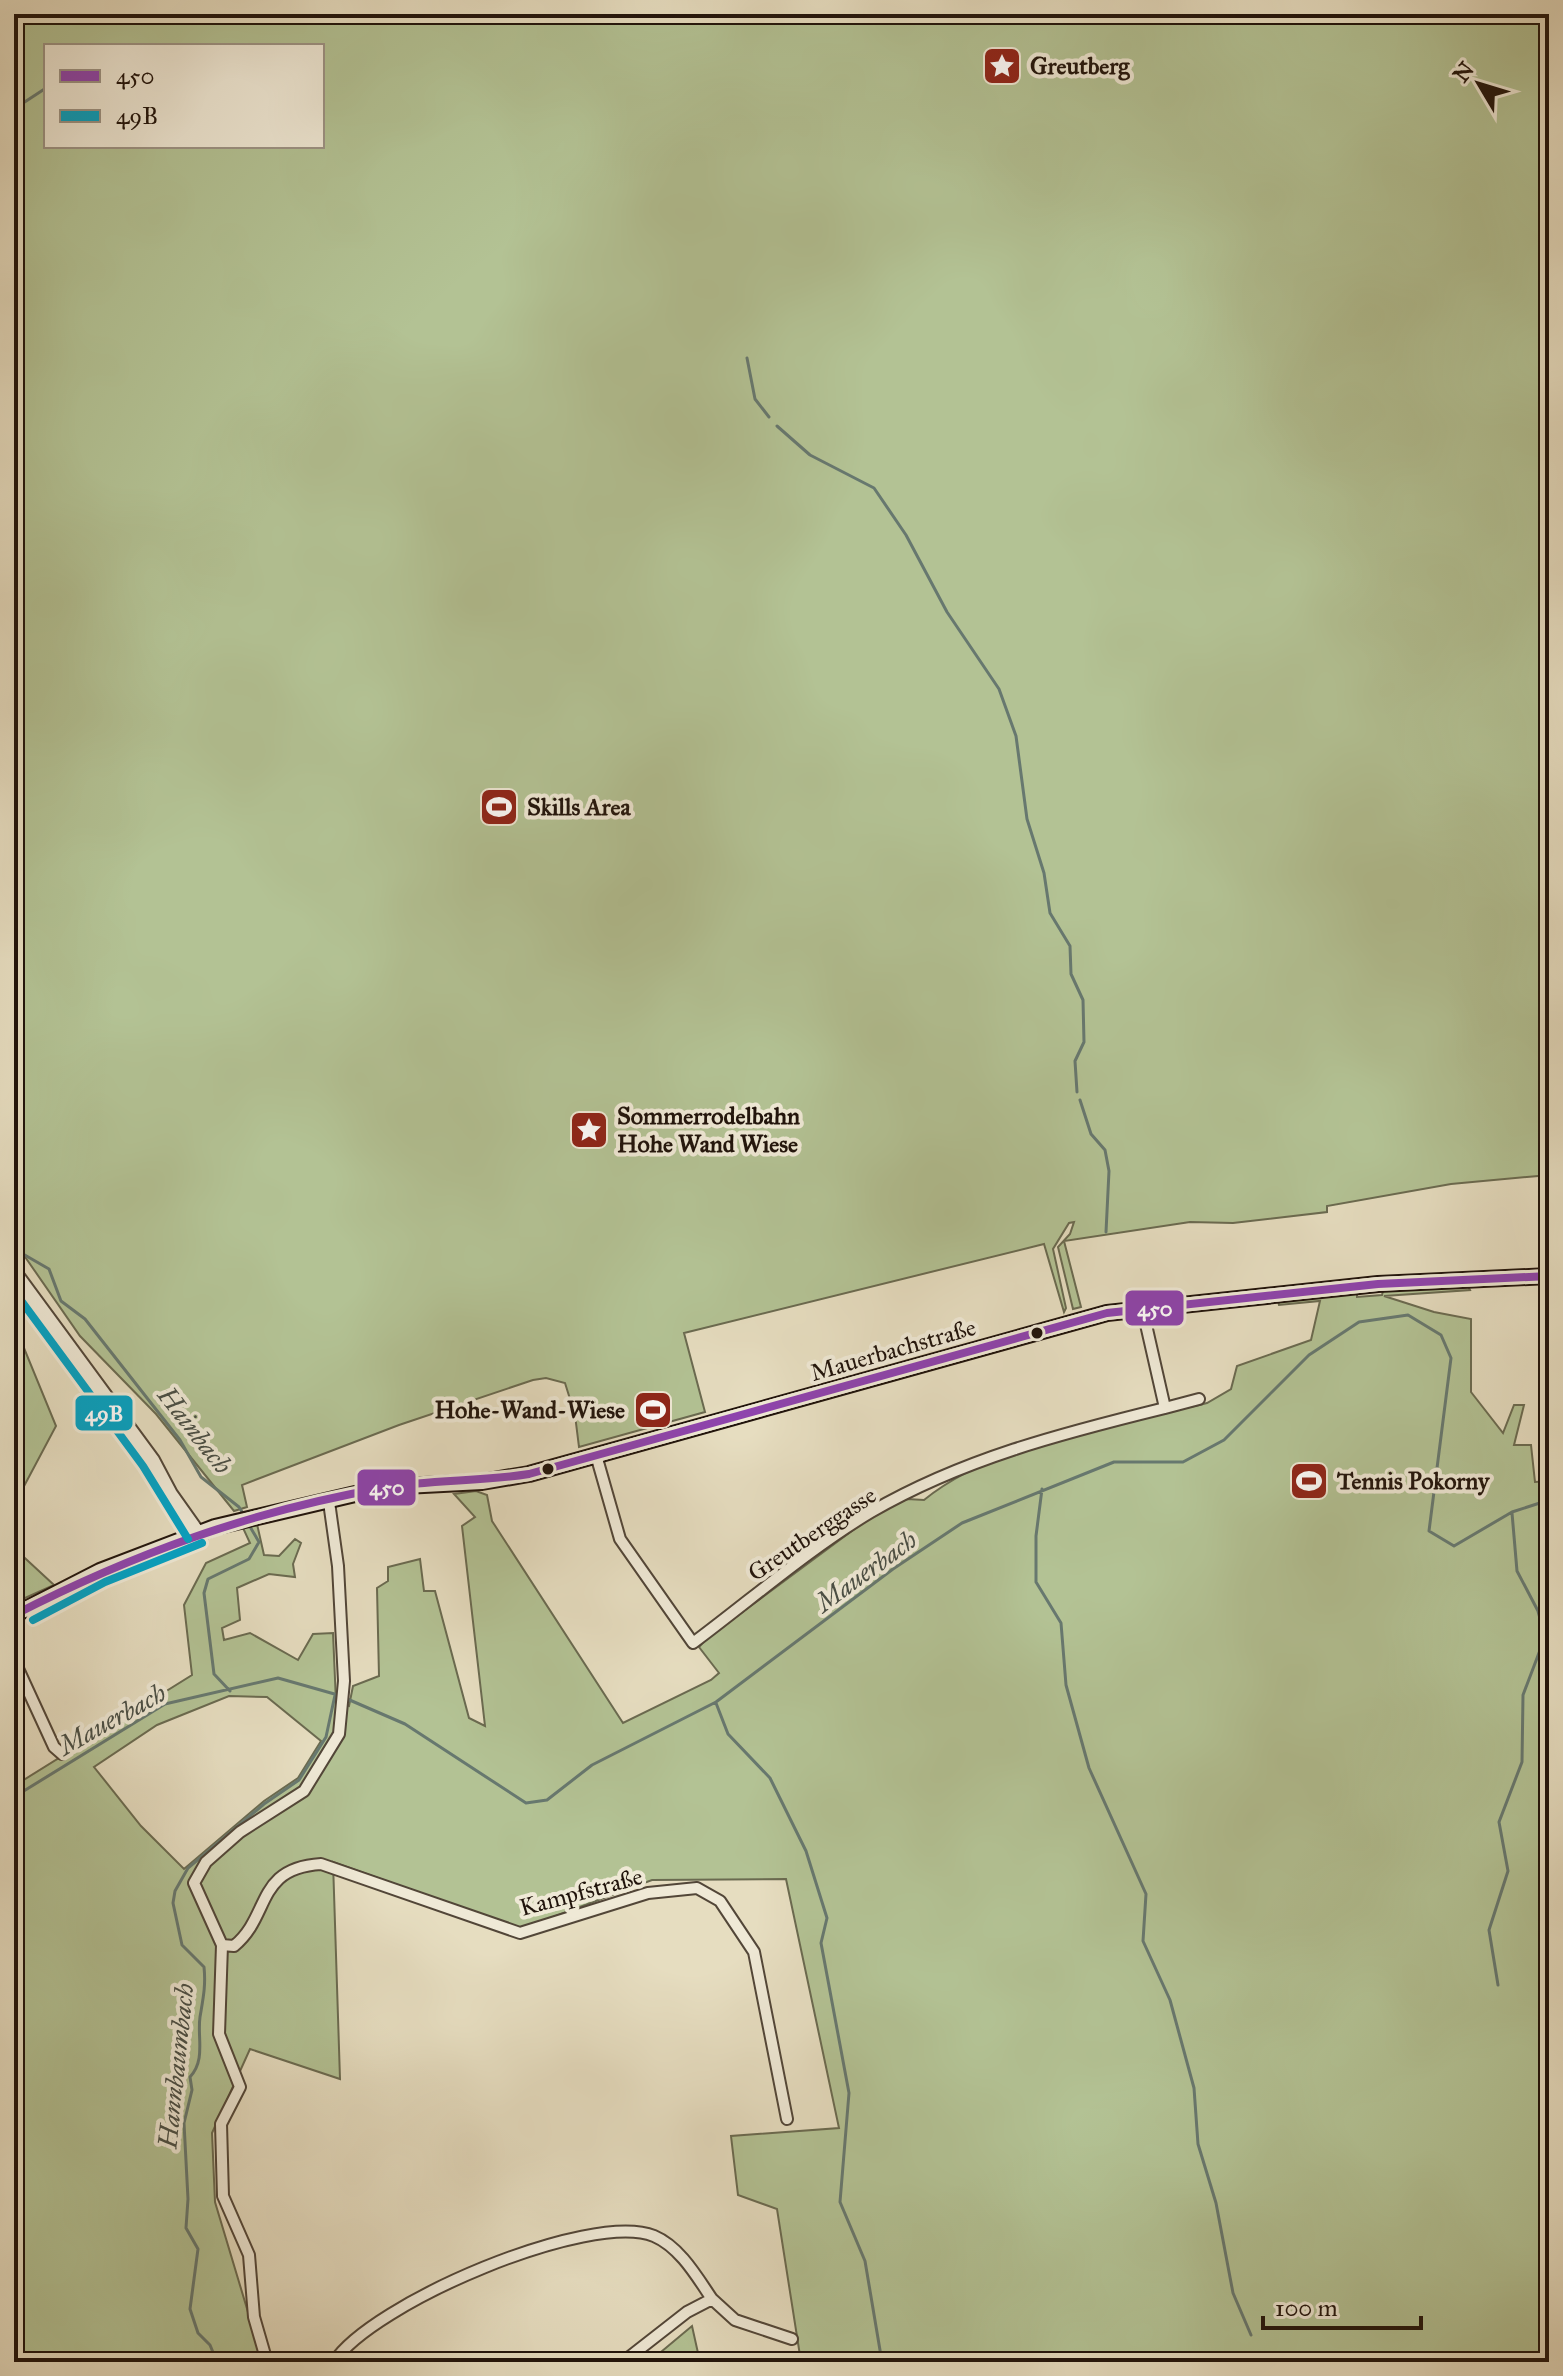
<svg xmlns="http://www.w3.org/2000/svg" width="1563" height="2376" viewBox="0 0 1563 2376" font-family="'IM FELL Great Primer',serif">
<style>
.green{fill:#b3c294;stroke:#6a6a50;stroke-width:2;fill-rule:evenodd}
.lines{fill:none;stroke-linecap:round;stroke-linejoin:round}
.stream{stroke:#67786f;stroke-width:3}
.minor-casing{stroke:#524638;stroke-width:14}
.tertiary-casing{stroke:#524638;stroke-width:16}
.secondary-casing{stroke:#20130b;stroke-width:18}
.minor{stroke:#efe9d6;stroke-width:10}
.tertiary{stroke:#efe9d6;stroke-width:12}
.secondary{stroke:#efe9d6;stroke-width:14}
.bus-1-casing{stroke:#efe9d6;stroke-width:14}
.bus-2-casing{stroke:#efe9d6;stroke-width:14}
.bus-1{stroke:#8e44ad;stroke-width:8}
.bus-2{stroke:#02a2c4;stroke-width:8}
.bus-dot{fill:#20130b;stroke:#efe9d6;stroke-width:3}
.labels{text-anchor:middle;dominant-baseline:central;stroke-width:8;stroke-linejoin:round;paint-order:stroke}
.poi-label{font-size:24px;font-weight:bold;fill:#20130b;stroke:#efe9d6;text-anchor:start}
.street-label{font-size:24px;fill:#20130b;stroke:#efe9d6}
.water-label{font-size:26px;font-style:italic;fill:#494e45;stroke:#efe9d6}
.line-badge{stroke:#efe9d6;stroke-width:3}
.badge-label{font-size:22px;text-anchor:middle;font-weight:bold;fill:#fff}
</style>
<rect width="100%" height="100%" fill="#e6ddc0"/>
<filter id="stains"><feTurbulence type="fractalNoise" baseFrequency=".0025" numOctaves="4"/><feColorMatrix values="0 0 0 0 .2 0 0 0 0 .09 0 0 0 0 .02 0 0 0 .5 -.17"/></filter>
<radialGradient id="worn" r=".72"><stop offset=".6" stop-color="#630" stop-opacity="0"/><stop offset="1" stop-color="#630" stop-opacity=".3"/></radialGradient>
<path class="green" d="M14,14H1549V1175L1451,1184L1327,1206V1212L1233,1223L1190,1222L1064,1241L1081,1307L1073,1309L1058,1247L1070,1234L1074,1222L1069,1223L1053,1249L1066,1308L1064,1312L1044,1244L684,1333L705,1412L579,1447L575,1415L565,1383L546,1378L533,1380L399,1425L242,1485L247,1507L234,1511L156,1414L80,1336L14,1241ZM46,46H322V146H46Z
M1468,1286L1470,1290L1384,1296L1434,1312L1471,1319V1392L1503,1433L1514,1405H1524L1514,1445H1531L1535,1482L1549,1481V2362H801L777,2209L738,2195L731,2136L839,2128L786,1879L652,1880L521,1929L333,1862L340,2079L250,2049L212,2133L215,2202L263,2362H14V1786L192,1675L184,1605L206,1563L250,1543L243,1528L257,1524L264,1555L279,1556L295,1539L301,1543L293,1564L295,1577L269,1574L237,1588L240,1620L222,1628L224,1640L250,1633L298,1660L313,1634L333,1633L336,1702L349,1706L353,1686L379,1676L377,1588L388,1581V1567L420,1559L424,1591H435L469,1718L485,1726L462,1526L475,1517L454,1494L476,1491L487,1495L492,1521L623,1723L711,1680L719,1673L699,1647L706,1639L872,1516L907,1499L924,1500C996,1441 1118,1425 1207,1403L1231,1389L1237,1366L1311,1340L1320,1301L1279,1305L1278,1301L1373,1289L1357,1294V1297L1382,1295L1383,1291ZM229,1696L267,1697L321,1741L298,1778L264,1801L184,1869L141,1826L94,1767L157,1725Z
M14,1348H24L56,1426L14,1505Z
M14,1548L54,1585L14,1603Z
M692,2326L700,2362H649Z"/>
<g class="lines">
<path class="stream" d="M14,109L46,88
M747,358L755,399L769,417
M777,426L810,455L874,488L906,535L947,612L999,689L1016,736L1027,819L1044,873L1050,913L1070,946L1071,974L1083,1000L1084,1042L1075,1061L1077,1092
M1080,1100L1091,1134L1105,1150L1109,1171L1106,1232
M14,1241L23,1254L49,1269L61,1301L85,1319L180,1440L201,1477L239,1507L244,1515
M1128,1301L1173,1296
M1042,1489L1036,1536V1582L1061,1623L1066,1685L1089,1768L1146,1894L1143,1941L1170,2000L1194,2088L1198,2144L1216,2203L1233,2293L1251,2335
M230,1691L214,1674L204,1593L208,1579L249,1559L259,1542L249,1525
M345,1698L405,1724L526,1803L547,1800L592,1765L716,1702L893,1569L962,1523L1114,1462H1183L1224,1440L1309,1355L1359,1322L1408,1315L1441,1335L1451,1358L1429,1531L1454,1546L1512,1512L1549,1500
M716,1703L728,1734L770,1778L806,1851L827,1918L821,1943L849,2093L840,2202L865,2261L882,2362
M14,1797L165,1704L278,1678L338,1695
M1498,1985L1489,1930L1508,1871L1499,1822L1522,1762L1523,1695L1545,1637L1538,1611L1517,1571L1512,1513
M217,2362L210,2345L198,2333L190,2309L198,2249L186,2228L188,2199L184,2123L192,2090L190,2077C206,2060 197,2037 200,2017C203,1999 206,1986 204,1967L182,1945L173,1903L175,1891L188,1868L264,1804L299,1780L326,1737L335,1695"/>
<g class="minor-casing">
<path id="minor" d="M1165,1408L1199,1399
M596,1455L620,1539L693,1643C752,1599 809,1549 871,1512C962,1459 1063,1433 1165,1408L1142,1307
M14,1660L54,1747L62,1754
M222,1945L234,1946C271,1916 255,1868 321,1864L520,1933L648,1893L697,1888L720,1901L754,1952L787,2119
M712,2299L735,2320L792,2339
M267,2362L254,2317L249,2255L223,2196L221,2124L240,2087L219,2034L222,1945L194,1883L206,1862L240,1832L304,1791L339,1734L344,1681L338,1566L329,1502
M334,2362C371,2304 590,2210 654,2236C680,2247 697,2277 712,2299L687,2312L623,2362"/>
</g>
<g class="tertiary-casing">
<path id="tertiary" d="M14,1271L153,1460L171,1494L198,1532"/>
</g>
<g class="secondary-casing">
<path id="secondary" d="M14,1615L100,1571L215,1527L385,1487L482,1482L529,1474L1107,1313L1378,1284L1549,1276"/>
</g>
<use href="#minor" class="minor"/>
<use href="#tertiary" class="tertiary"/>
<use href="#secondary" class="secondary"/>
<g class="bus-1-casing">
<path id="bus-1" d="M14,1615C133,1554 251,1511 383,1488C430,1479 480,1482 529,1474L1107,1313L1378,1284L1549,1276"/>
</g>
<g class="bus-2-casing">
<path id="bus-2" d="M14,1291L143,1466L188,1539
M33,1620L105,1582L202,1543"/>
</g>
<use href="#bus-1" class="bus-1"/>
<use href="#bus-2" class="bus-2"/>
</g>
<defs>
<g id="sight-square" transform="scale(2)"><rect x="-9" y="-9" width="18" height="18" rx="4" fill="#8f2418" stroke="#efe9d6"/><path d="M0-6L1.8-2.2L6-1.7L2.9 1.2L3.7 5.4L0 3.3L-3.7 5.4L-2.9 1.2L-6-1.7L-1.8-2.2Z" fill="#fff"/></g>
<g id="stadium-square" transform="scale(2)"><rect x="-9" y="-9" width="18" height="18" rx="4" fill="#8f2418" stroke="#efe9d6"/><path d="M0-5a6.5 5 0 1 0 0 10a6.5 5 0 1 0 0-10ZM-3.5-1.8h7v3.6h-7Z" fill="#fff"/></g>
</defs>
<g fill-rule="evenodd">
<use href="#sight-square" x="1002" y="66"/>
<use href="#stadium-square" x="499" y="807"/>
<use href="#sight-square" x="589" y="1130"/>
<use href="#stadium-square" x="653" y="1410"/>
<use href="#stadium-square" x="1309" y="1481"/>
</g>
<g class="bus-dot">
<circle cx="1037" cy="1333" r="7"/>
<circle cx="548" cy="1469" r="7"/>
</g>
<g class="labels">
<g class="poi-label">
<text x="1030" y="66">Greutberg</text>
<text x="527" y="807">Skills Area</text>
<text x="617" y="1116">Sommerrodelbahn<tspan x="617" dy="28">Hohe Wand Wiese</tspan></text>
<text x="625" y="1410" text-anchor="end">Hohe-Wand-Wiese</text>
<text x="1337" y="1481">Tennis Pokorny</text>
</g>
<g class="street-label">
<text transform="translate(893 1350) rotate(-16)">Mauerbachstraße</text>
<text transform="translate(812 1534) rotate(-34)">Greutberggasse</text>
<text transform="translate(581 1892) rotate(-15)">Kampfstraße</text>
</g>
<g class="water-label">
<text transform="translate(195 1430) rotate(52)">Hainbach</text>
<text transform="translate(866 1571) rotate(-36)">Mauerbach</text>
<text transform="translate(112 1719) rotate(-29)">Mauerbach</text>
<text transform="translate(176 2066) rotate(-84)">Hannbaumbach</text>
</g>
</g>
<g class="line-badge">
<rect x="1124" y="1289" width="61" height="38" rx="8" fill="#8e44ad"/>
<rect x="74" y="1394" width="60" height="38" rx="8" fill="#02a2c4"/>
<rect x="356" y="1468" width="61" height="39" rx="8" fill="#8e44ad"/>
</g>
<g class="badge-label">
<text x="1155" y="1316">450</text>
<text x="104" y="1421">49B</text>
<text x="387" y="1495">450</text>
</g>
<rect width="1563" height="2376" fill="none" stroke="#e6ddc0" stroke-width="48"/>
<rect x="16" y="16" width="1531" height="2344" fill="none" stroke="#20130b" stroke-width="4"/>
<rect x="24" y="24" width="1515" height="2328" fill="none" stroke="#20130b" stroke-width="2"/>
<rect x="44" y="44" width="280" height="104" fill="#efe9d6" stroke="#9c9385" stroke-width="2"/>
<rect x="60" y="70" width="40" height="12" fill="#8e44ad" stroke="#9c9385" stroke-width="2"/>
<text x="116" y="84" font-size="24" fill="#20130b">450</text>
<rect x="60" y="110" width="40" height="12" fill="#02a2c4" stroke="#9c9385" stroke-width="2"/>
<text x="116" y="124" font-size="24" fill="#20130b">49B</text>
<g transform="translate(1479 84) rotate(308)" stroke="#efe9d6" stroke-width="6" paint-order="stroke">
<path d="M0-6L14 30L0 20L-14 30Z" fill="#20130b"/>
<text y="-12" font-size="22" font-weight="bold" text-anchor="middle" fill="#20130b">N</text>
</g>
<path d="M1263 2316v12h158v-12" fill="none" stroke="#20130b" stroke-width="4"/>
<text x="1275" y="2316" font-size="24" fill="#20130b" stroke="#efe9d6" stroke-width="6" paint-order="stroke">100 m</text>
<rect width="100%" height="100%" filter="url(#stains)"/>
<rect width="100%" height="100%" fill="url(#worn)"/>
</svg>
